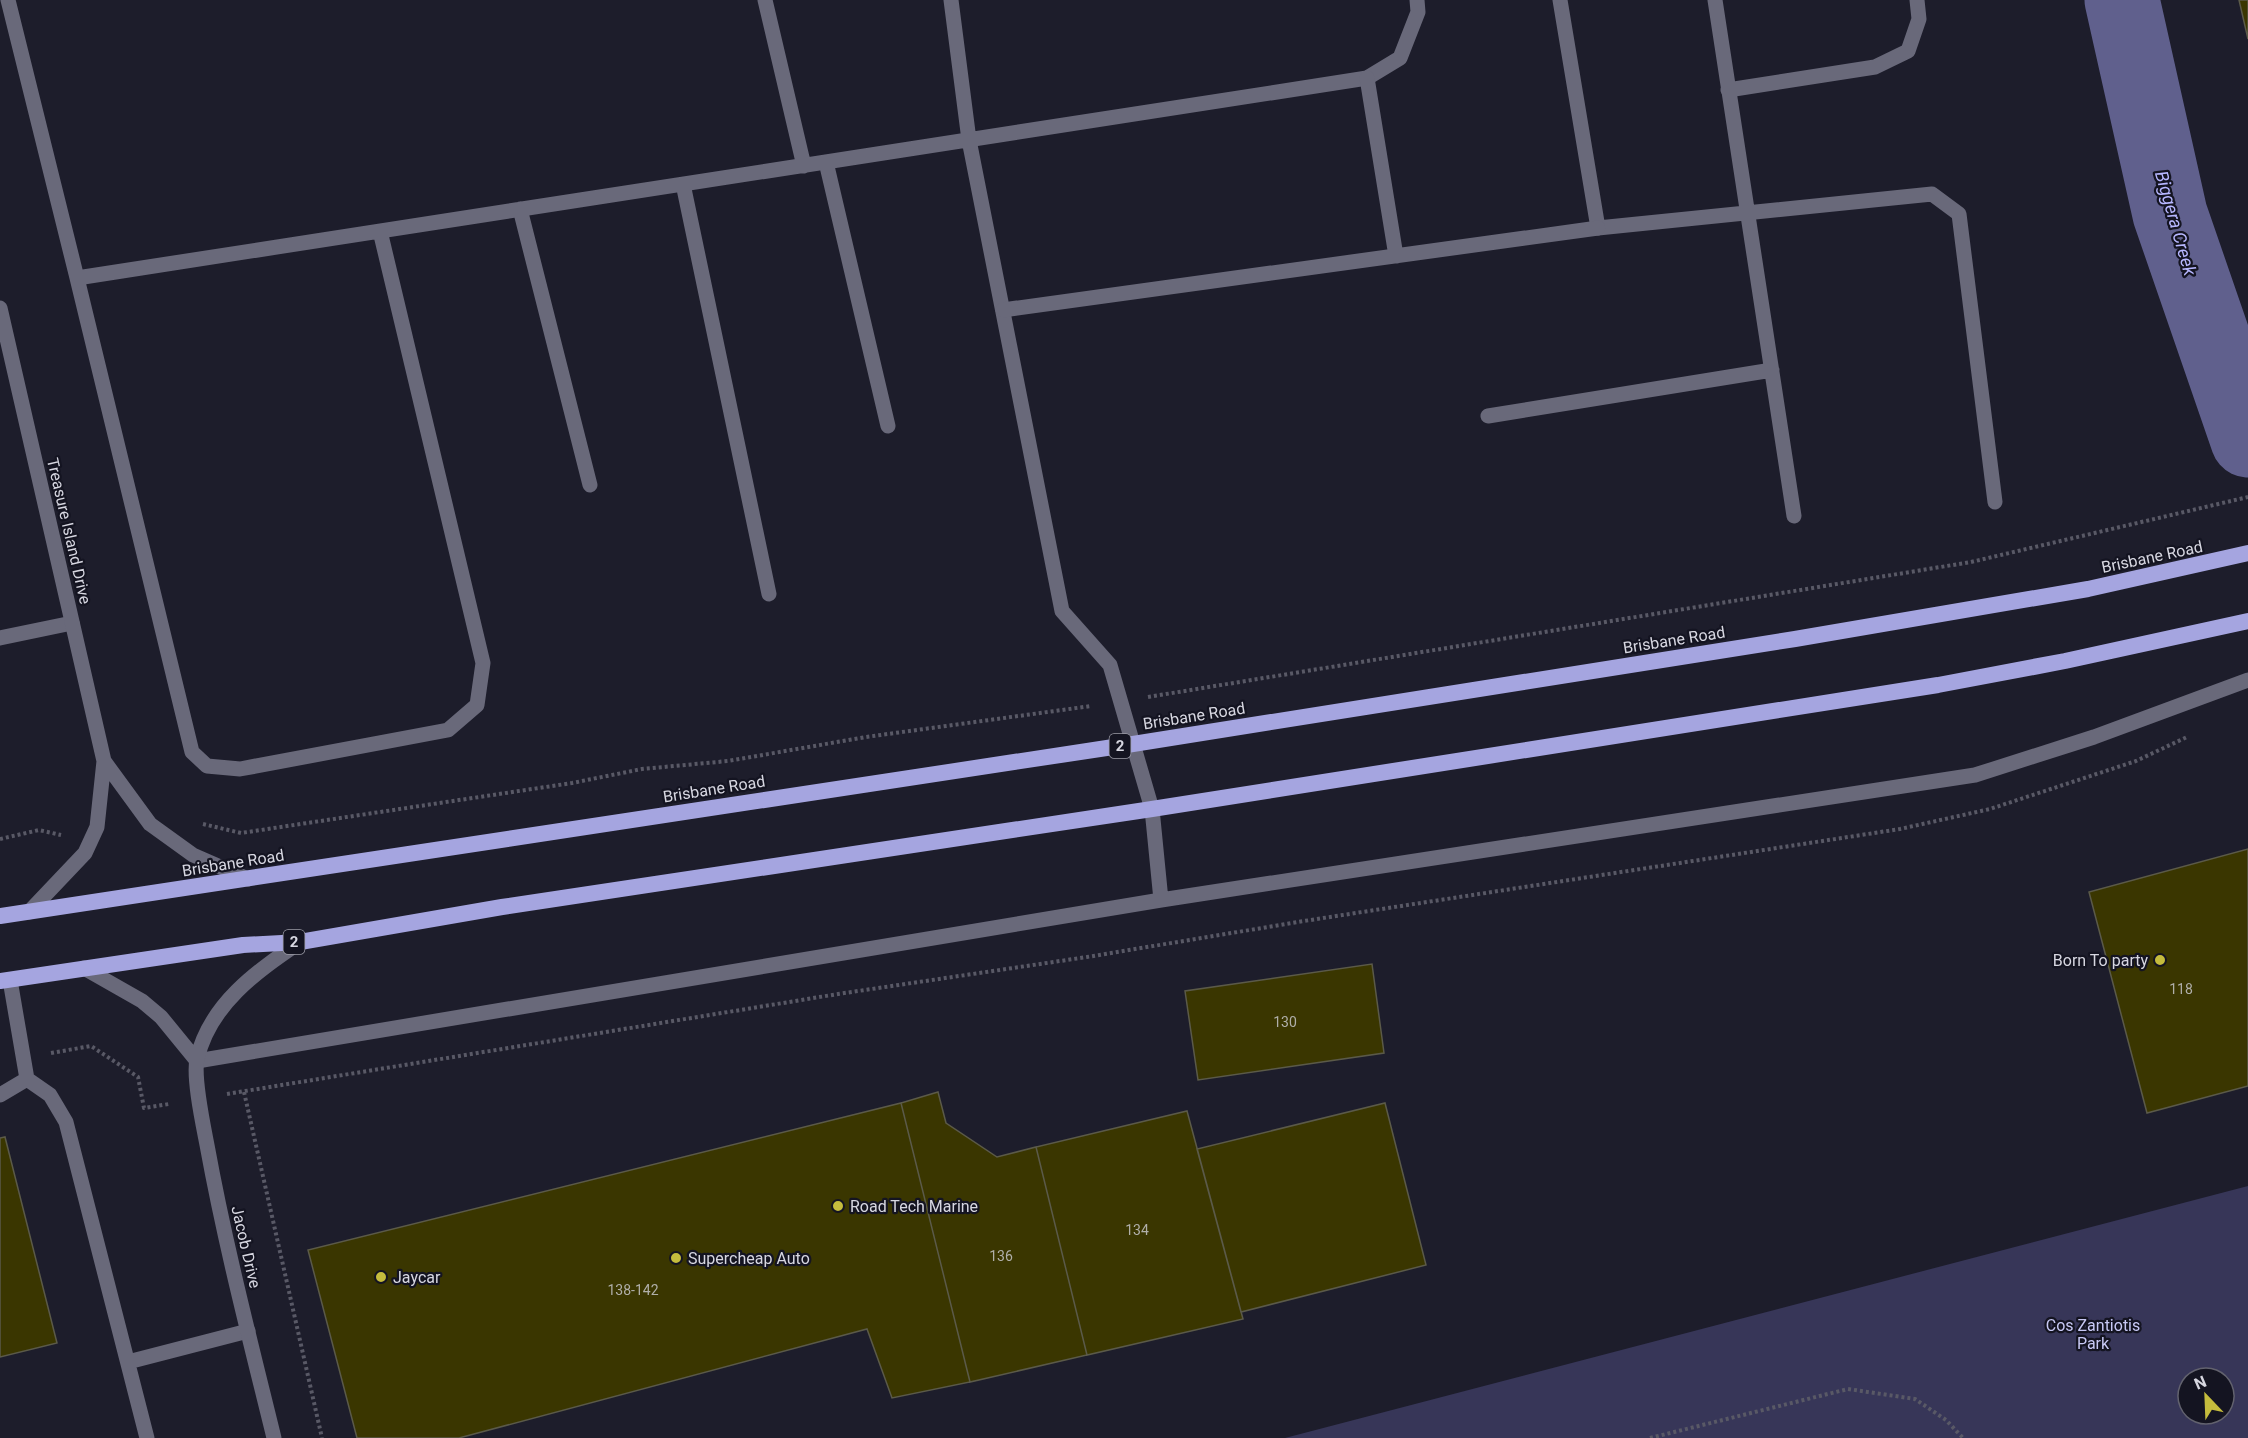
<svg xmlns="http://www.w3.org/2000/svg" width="2248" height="1438" viewBox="0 0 2248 1438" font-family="Roboto,sans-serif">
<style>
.green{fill:#373658;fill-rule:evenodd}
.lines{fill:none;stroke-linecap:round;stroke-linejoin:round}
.river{stroke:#60608d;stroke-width:75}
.building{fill:#3a3600;stroke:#5b5a49;stroke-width:1.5}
.path{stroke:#595966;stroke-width:4;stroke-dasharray:3 3;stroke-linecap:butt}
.service{stroke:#69697a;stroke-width:15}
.pedestrian{stroke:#69697a;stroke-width:15}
.minor{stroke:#69697a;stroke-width:15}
.trunk{stroke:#a5a5e0;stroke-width:16}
.poi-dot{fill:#c5bc3d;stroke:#141421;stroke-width:2}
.labels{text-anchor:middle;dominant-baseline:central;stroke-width:4.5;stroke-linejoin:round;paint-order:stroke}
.number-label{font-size:14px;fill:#b0afa9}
.shield{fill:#141421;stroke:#9c9ca7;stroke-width:1.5}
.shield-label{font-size:15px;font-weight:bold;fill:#d7d7e1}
.street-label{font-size:16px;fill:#d7d7e1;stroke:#141421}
.poi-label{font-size:16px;fill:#d7d7e1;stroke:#141421;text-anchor:start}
.park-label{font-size:16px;fill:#c8c9f5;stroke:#141421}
.water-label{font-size:18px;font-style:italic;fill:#b7b7ff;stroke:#141421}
</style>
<rect width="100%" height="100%" fill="#1d1d2b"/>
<path class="green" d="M2248,1186V1438H1285ZM2188,1378H2224V1414H2188Z"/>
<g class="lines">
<path class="river" d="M2122,0L2170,214L2248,440"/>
</g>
<path class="building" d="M2239,0H2248V39Z
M2248,849V1086L2147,1113L2089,892Z
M1372,964L1384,1053L1198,1080L1185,991Z
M938,1092L946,1123L997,1157L1036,1147L1087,1355L970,1382L901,1103Z
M901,1103L970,1382L892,1398L867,1329L459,1438H357L308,1250Z
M1385,1103L1426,1265L1241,1312L1197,1149Z
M1187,1111L1243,1319L1087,1355L1036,1147Z
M5,1137L57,1343L0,1357V1138Z"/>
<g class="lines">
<path class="path" d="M1148,697L1971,562L2248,497
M203,824L241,833L572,783L642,769L728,761L866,737L1091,706
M0,839L39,830L61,835
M51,1053L91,1046L138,1077L144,1108L169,1104
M244,1092L322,1438
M227,1094L838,994L1087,957L1304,921L1900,829L1990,809L2136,761L2187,737
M1650,1438L1848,1389L1915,1399L1946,1420L1963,1438"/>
<path class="service" d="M8,0L77,278L1367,78L1400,58L1418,12L1417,0
M765,0L804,166
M951,0L969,140L1062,611L1110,665L1152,809L1161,900
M1560,0L1598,228L1932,194L1959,214L1995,502
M1715,0L1794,516
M1728,90L1875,67L1908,51L1919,19L1917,0
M826,162L888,426
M683,184L769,594
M520,209L590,485
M77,278L192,752L207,766L240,769L448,730L477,705L483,663L380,231
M1488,416L1772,370
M0,638L72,623
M10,980L27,1079L50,1095L66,1122L147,1438
M197,1061L1161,900L1975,775L2094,737L2248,680
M0,1095L27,1079
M128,1362L248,1331"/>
<path class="pedestrian" d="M1367,78L1396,256
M1003,310L1598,228"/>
<path class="minor" d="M0,308L104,761L97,827L85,853L29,912
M104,761L150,824L193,855L248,879
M84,968L142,1001L161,1017L197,1061
M274,1438C250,1340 225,1244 207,1145C203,1124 193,1078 197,1059C210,1004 256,972 300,942"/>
<path class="trunk" d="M0,916L1133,744L1795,639L2088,589L2248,553
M0,981L243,945L300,942L502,907L1152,809L1938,685L2065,661L2248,621"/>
</g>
<g class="poi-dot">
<circle cx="2160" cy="960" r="6"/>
<circle cx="838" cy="1206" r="6"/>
<circle cx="676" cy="1258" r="6"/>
<circle cx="381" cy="1277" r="6"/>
</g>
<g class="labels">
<g class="number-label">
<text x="2181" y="989">118</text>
<text x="1285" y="1022">130</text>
<text x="1137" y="1230">134</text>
<text x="1001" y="1256">136</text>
<text x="633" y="1290">138-142</text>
</g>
<g class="shield">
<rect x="1109.5" y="734" width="21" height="24" rx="4.5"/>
<rect x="283.5" y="930" width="21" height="24" rx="4.5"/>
</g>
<g class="shield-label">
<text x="1120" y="746">2</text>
<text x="294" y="942">2</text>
</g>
<g class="street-label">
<text transform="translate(69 531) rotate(77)">Treasure Island Drive</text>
<text transform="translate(2152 557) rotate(-12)">Brisbane Road</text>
<text transform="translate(1674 640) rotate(-9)">Brisbane Road</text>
<text transform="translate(1194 716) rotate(-9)">Brisbane Road</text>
<text transform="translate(714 789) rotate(-9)">Brisbane Road</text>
<text transform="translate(233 863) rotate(-9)">Brisbane Road</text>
<text transform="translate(246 1247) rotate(77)">Jacob Drive</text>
</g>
<g class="poi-label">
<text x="2148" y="960" text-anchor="end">Born To party</text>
<text x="850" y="1206">Road Tech Marine</text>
<text x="688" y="1258">Supercheap Auto</text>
<text x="393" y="1277">Jaycar</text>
</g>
<g class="park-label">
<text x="2093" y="1325">Cos Zantiotis<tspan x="2093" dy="18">Park</tspan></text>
</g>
<g class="water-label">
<text transform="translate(2176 223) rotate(74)">Biggera Creek</text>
</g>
</g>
<g transform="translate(2206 1396) rotate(337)"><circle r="28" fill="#141421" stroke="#62626e" stroke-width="1.5"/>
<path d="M0-4.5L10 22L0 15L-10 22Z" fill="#c5bc3d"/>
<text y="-9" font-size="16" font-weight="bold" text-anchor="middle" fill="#d7d7e1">N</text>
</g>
</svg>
